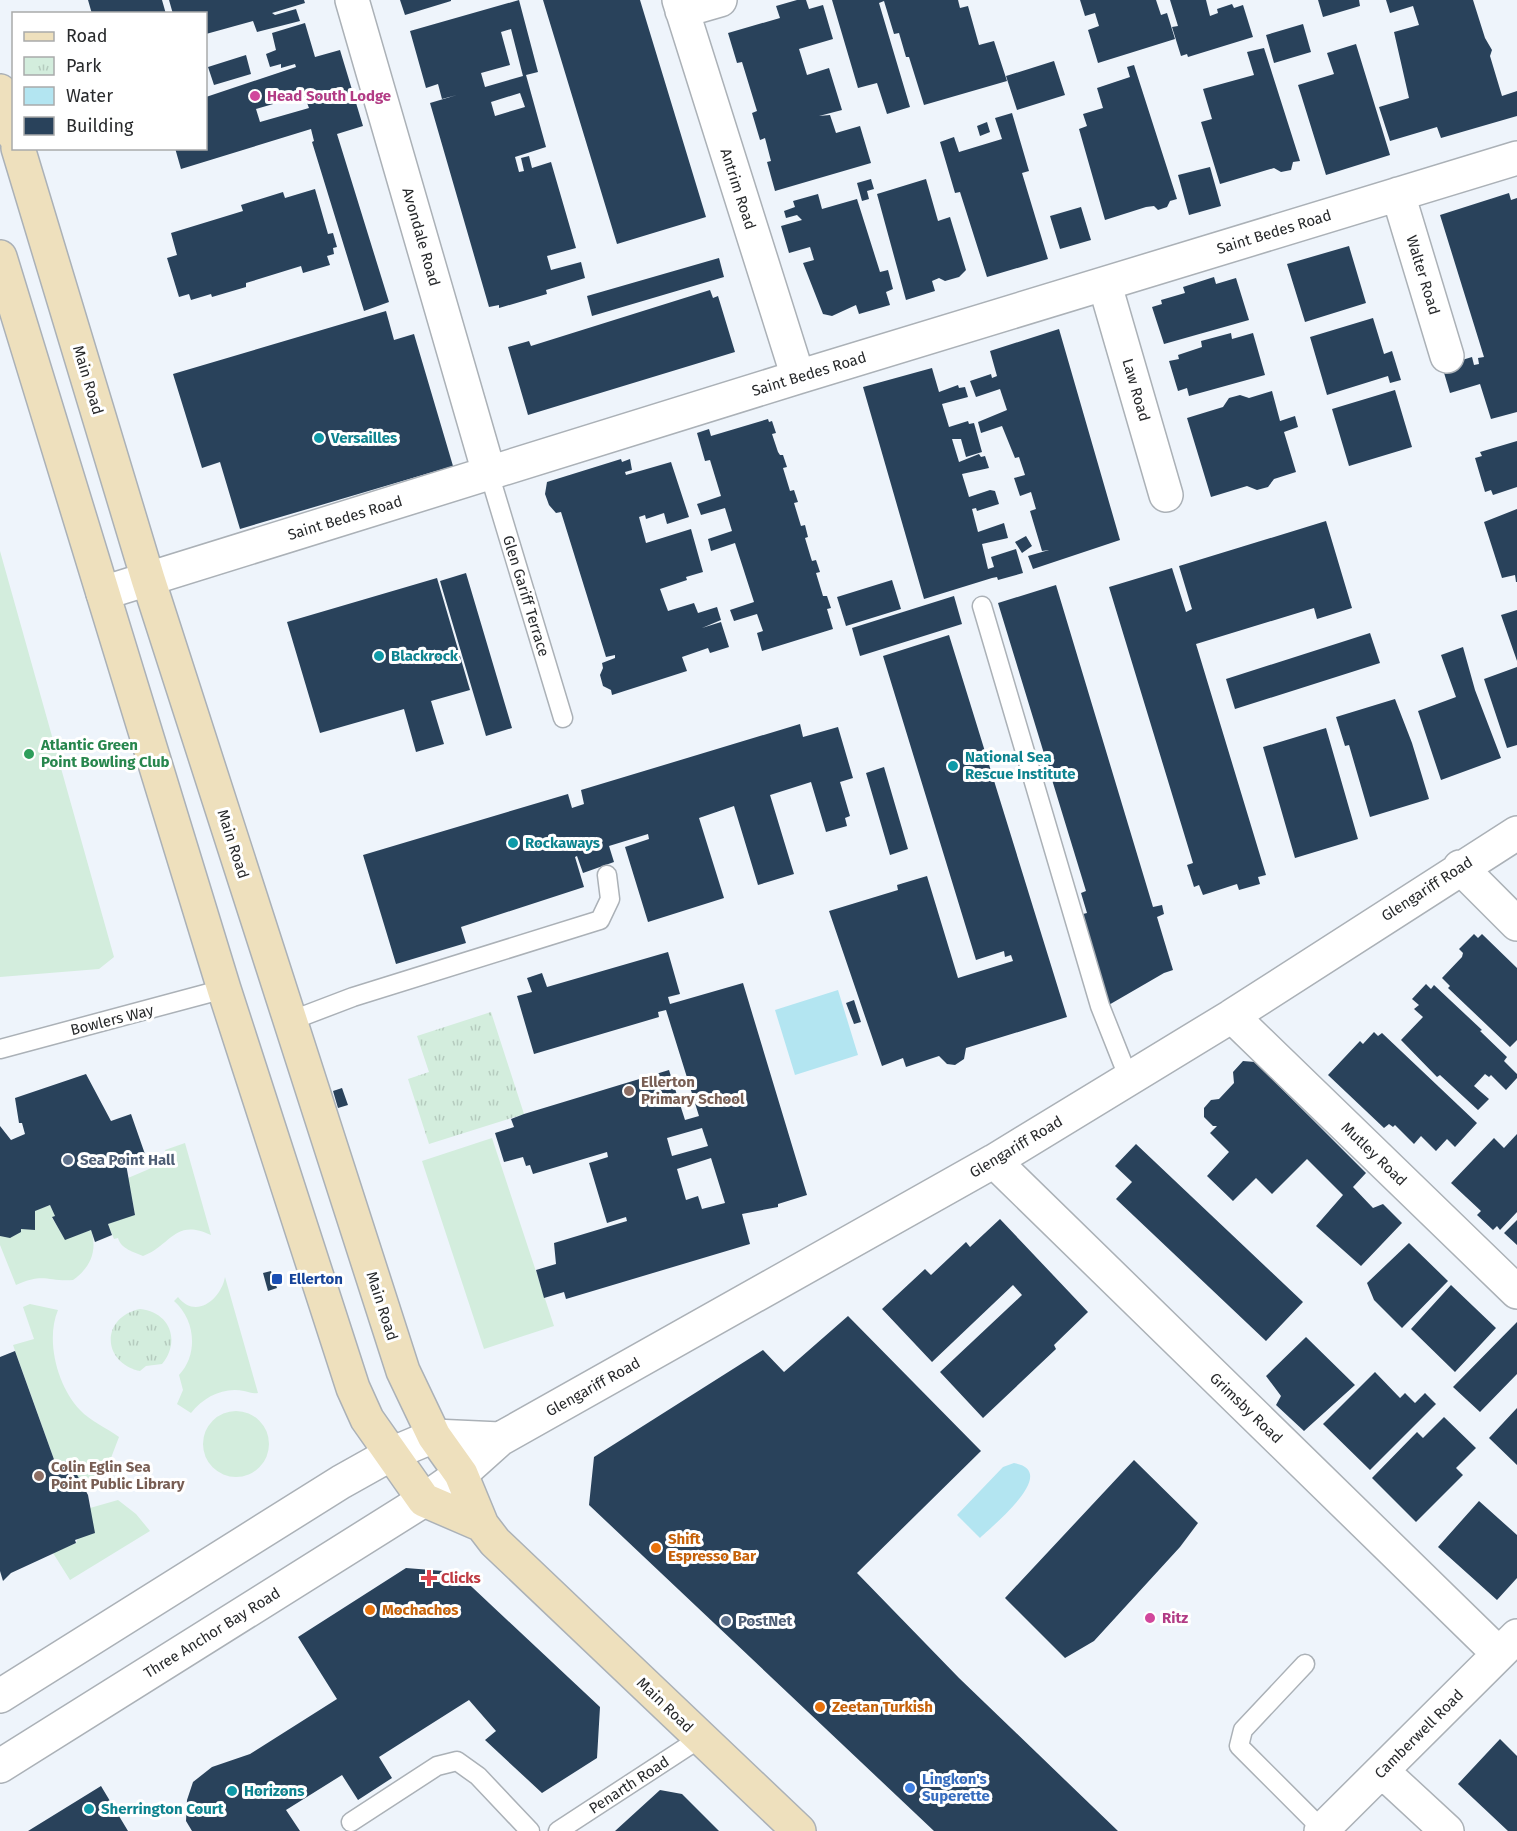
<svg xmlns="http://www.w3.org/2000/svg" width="1517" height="1831" viewBox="0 0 1517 1831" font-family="'Fira Sans',sans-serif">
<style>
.green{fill:#d3eddd}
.park{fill:url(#park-tufts)}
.water{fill:#b3e5f1}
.building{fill:#29425b;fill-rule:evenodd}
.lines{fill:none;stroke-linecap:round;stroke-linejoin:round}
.lane-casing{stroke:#abb1b7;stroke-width:21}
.street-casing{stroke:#abb1b7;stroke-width:36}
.secondary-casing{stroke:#abb1b7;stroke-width:36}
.lane{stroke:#fff;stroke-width:18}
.street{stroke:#fff;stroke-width:33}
.secondary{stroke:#eee0bd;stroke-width:33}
.hotel-dot{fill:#d1479c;stroke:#fff;stroke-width:2}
.culture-dot{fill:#0f9aa8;stroke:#fff;stroke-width:2}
.leisure-dot{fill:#2e9e5b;stroke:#fff;stroke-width:2}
.education-dot{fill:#8d6e63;stroke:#fff;stroke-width:2}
.service-dot{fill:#5c6f8a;stroke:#fff;stroke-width:2}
.transit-dot{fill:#1a4fb4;stroke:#fff;stroke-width:2}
.food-dot{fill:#e8710a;stroke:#fff;stroke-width:2}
.health-dot{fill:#e0444e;stroke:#fff;stroke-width:2}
.shop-dot{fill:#3f7fe0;stroke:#fff;stroke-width:2}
.labels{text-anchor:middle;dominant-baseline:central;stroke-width:6;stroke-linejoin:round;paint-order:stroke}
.hotel-label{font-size:15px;font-weight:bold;fill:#b23c85;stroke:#fff;text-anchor:start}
.street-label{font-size:15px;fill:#282a2c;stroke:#fff}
.culture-label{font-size:15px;font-weight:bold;fill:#0d838f;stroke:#fff;text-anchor:start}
.leisure-label{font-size:15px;font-weight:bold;fill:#27864d;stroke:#fff;text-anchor:start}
.education-label{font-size:15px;font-weight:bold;fill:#785e54;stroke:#fff;text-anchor:start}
.service-label{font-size:15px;font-weight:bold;fill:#4e5e75;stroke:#fff;text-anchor:start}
.transit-label{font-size:15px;font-weight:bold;fill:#164399;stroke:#fff;text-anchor:start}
.food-label{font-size:15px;font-weight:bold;fill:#c56008;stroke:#fff;text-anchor:start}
.health-label{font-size:15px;font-weight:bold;fill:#be3a42;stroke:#fff;text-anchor:start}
.shop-label{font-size:15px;font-weight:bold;fill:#366cbe;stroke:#fff;text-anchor:start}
</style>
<defs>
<pattern id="park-tufts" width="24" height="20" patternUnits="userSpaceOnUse" patternTransform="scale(1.5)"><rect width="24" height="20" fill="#d3eddd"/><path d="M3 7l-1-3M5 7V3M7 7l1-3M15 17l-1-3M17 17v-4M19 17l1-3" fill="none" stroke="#b5cbbe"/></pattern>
</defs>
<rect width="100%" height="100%" fill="#eef4fb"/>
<path class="green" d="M0,551L114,957L99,969L0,977Z
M492,1138L554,1326L484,1349L422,1161Z
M185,1143L211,1235C174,1218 172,1245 143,1256C134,1252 121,1249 118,1238L114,1239L108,1224L135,1214L128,1178L168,1161L165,1150Z
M50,1205L55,1216L52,1218L65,1239L91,1230C98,1251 90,1268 73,1280C48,1282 44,1272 16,1285L0,1245V1236C26,1240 19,1221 36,1210C39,1208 46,1207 50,1205Z
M225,1277L258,1393C252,1394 250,1392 244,1391C223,1387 204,1397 191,1413L177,1404L183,1390L179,1375C199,1354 195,1319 174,1301L178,1297C196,1320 221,1299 225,1277Z
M30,1304L58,1310C45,1341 58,1387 80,1410C90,1421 107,1428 119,1437L106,1471L83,1486L69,1460L56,1465L13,1345L34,1339L23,1307Z
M203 1444a33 33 0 1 1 66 0a33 33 0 1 1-66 0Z
M118,1500L136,1514L150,1531L70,1580L53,1553L76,1543L90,1508Z"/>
<path class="park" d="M491,1012L524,1114L429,1144L408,1079L429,1072L417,1036Z
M140,1309C170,1312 181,1341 162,1364L146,1366L140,1371C101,1362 101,1317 140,1309Z"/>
<path class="water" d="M838,990L858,1055L795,1075L775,1010Z
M1014,1463C1061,1471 992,1526 980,1538L957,1515L1003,1467Z"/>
<path class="building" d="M88,0H162L166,14H92Z
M169,0H304L305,3L272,13L275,15L296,9L300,21L257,32L253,21L206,34V14H173Z
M400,0H451V1L405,15Z
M519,0L538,72L526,75L546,147L515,157L519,172L524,171L521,158L529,156L532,168L551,162L576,248L547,256L551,270L581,262L585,278L546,290L547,294L499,308V305L489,307L430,103L457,95L442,99L438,84L426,88L410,31ZM511,29L523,76L485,87L481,73L510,65L501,32ZM520,93L525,107L495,116L491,102Z
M543,0H640L706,217L617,244Z
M797,0H806L809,9L823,5L833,39L799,49L807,75L829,68L842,110L819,116L830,115L836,133L860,126L871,163L775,191L767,162L771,161L765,138L760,140L752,113L757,111L742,62L737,63L728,33L780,18L776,6Z
M832,0H958L960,8L968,6L979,45L994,41L1007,81L924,105L909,57H906L899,33L894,34L884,1L879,3L910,107L887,114L877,83L858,88Z
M1080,0H1156L1161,15L1167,13L1175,39L1098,63L1088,30L1099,26L1095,13L1085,16Z
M1170,0H1206L1210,16L1218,13L1217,9L1232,4L1234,8L1243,5L1253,37L1188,57L1187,54L1181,56L1172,27L1178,26Z
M1318,0H1359L1360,6L1323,17Z
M1386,0H1473L1485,38L1492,50L1490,56L1502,96L1517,91V116L1441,138L1437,127L1390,141L1379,107L1409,98L1394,32L1419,25L1413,6L1390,13Z
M305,23L315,57L340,50L363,126L337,134L389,302L364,311L312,142L314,141L311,129L181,169L175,148H206V97L296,67L295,64L281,68V64L270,67L266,54L276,50L272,33ZM304,95L309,108L260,122L256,109Z
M1303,24L1311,52L1274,63L1266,35Z
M1356,44L1390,155L1326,175L1298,85L1334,74L1327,53Z
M1264,48L1300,161L1293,162L1291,170L1281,172L1274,168L1220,184L1201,122L1212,119L1203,89L1254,75L1247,52Z
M246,55L251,74L214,85L208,67Z
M1054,61L1065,95L1017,110L1006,76Z
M1134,65L1177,199L1170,201L1167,207L1158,210L1154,206L1146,207L1105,220L1079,129L1087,126L1083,114L1103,108L1097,88L1130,77L1127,67Z
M1012,113L1029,171L1022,173L1048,259L987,277L960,192L955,193L940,142L954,137L959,152L1002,139L995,118Z
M987,122L990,132L980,136L977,126Z
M1210,167L1221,206L1189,215L1178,175Z
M871,179L874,189L867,191L869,199L862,201L857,183Z
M926,179L938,221L950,217L966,270L959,277L945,281L939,278L932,281L935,291L906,300L877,194Z
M315,189L328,234L333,233L337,247L333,248L334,254L327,256L330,265L303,273L301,266L246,283V287L212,297L211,294L191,300L189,294L179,297L167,258L177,255L171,233L243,211L241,205L283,192L285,198Z
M1509,193L1511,200L1517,198V412L1491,419L1480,384L1450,393L1442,366L1472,357L1474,365L1479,364L1478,358L1484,357L1440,215Z
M818,194L822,209L857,199L880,272L888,270L893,289L886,292L890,305L859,314L856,305L832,316L823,314L803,263L814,260L810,247L789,253L781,226L802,220L797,215L786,218L784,211L795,207L793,201Z
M1081,207L1091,240L1060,249L1050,216Z
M1349,246L1366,303L1305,322L1287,264Z
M719,258L724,277L592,316L587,296Z
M1214,277L1216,284L1236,278L1249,320L1164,344L1152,307L1162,304L1161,300L1185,293L1183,287Z
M710,290L713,298L718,296L735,352L528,415L508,347L529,341L531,346Z
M386,311L394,340L414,334L453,466L240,529L220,462L202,468L173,374Z
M1373,318L1384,354L1392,351L1401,380L1390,383L1388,376L1327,395L1310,337Z
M1059,329L1120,540L1033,569L1028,556L1049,550L1042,551L1030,511L1036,509L1031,492L1020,496L1014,478L1025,475L1019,457L1015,458L1002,426L981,433L978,422L1007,410L1000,389L976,397L970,381L991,374L992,378L997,376L990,351Z
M1231,333L1232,339L1253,333L1265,375L1189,396L1187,388L1178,391L1169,361L1179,359L1178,355L1202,347L1201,341Z
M932,368L939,392L958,385L959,388L965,387L968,397L942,404L949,427L968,421L969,424L974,423L982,452L966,457L961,439H952L959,462L979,454L981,457L985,456L989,468L962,474L969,497L990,490L995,491L999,504L977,511L976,508L972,509L978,532L1004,523L1008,538L982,544L988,569L994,567L991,557L1016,549L1023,573L998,580L997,577L992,578L924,599L863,387Z
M1395,390L1412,447L1349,466L1332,409Z
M1272,391L1280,421L1295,416L1298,427L1284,432L1296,472L1274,479L1268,487L1257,490L1247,486L1211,497L1187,418L1223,407L1229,398L1240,395L1249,398Z
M768,419L769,422L772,421L776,433L772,434L778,452L780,455H783L787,467L783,468L790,491L794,490L798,502L794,503L801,526L805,525L808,537L805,538L811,558L812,561L816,560L820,572L816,573L823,596H827L831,608L827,609L833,629L762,651L757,633L763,631L757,614L734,621L730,610L754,602L735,543L711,551L708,539L732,531L725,508L701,515L697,504L721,496L710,460L705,461L697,433L709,429L711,436Z
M1517,441V487L1493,495L1491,490L1485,492L1475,458L1482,456L1480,452Z
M621,459L622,462L630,459L632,470L625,472L626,475L671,462L689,517L667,524L664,513L646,519L645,515L639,517L646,543L691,529L703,572L686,577L687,580L660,589L665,603L668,611L694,603L698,613L717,607L721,620L702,628L721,622L729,647L710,653L708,648L682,657L687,671L612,695L611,690L603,686L600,675L603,668L602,663L615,658V655L606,657L561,512L556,513L549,505L545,494L547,482Z
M1517,509V582H1516L1515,575L1502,578L1484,522Z
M1326,521L1352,608L1317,619L1314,608L1196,644L1266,875L1258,877L1260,884L1239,890L1237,884L1203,895L1199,885L1194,887L1187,865L1193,863L1109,587L1172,568L1186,612L1192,609L1179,566Z
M1026,536L1032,546L1022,553L1015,542Z
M466,573L512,728L486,736L440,581Z
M437,578L470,690L431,701L444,744L416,752L404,709L320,733L287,622Z
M892,580L901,609L846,626L837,597Z
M1056,585L1153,907L1162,905L1164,914L1157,917L1173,970L1164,973L1107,1006L1079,915L1087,913L1081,893L1086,891L998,603Z
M954,596L962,624L860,656L852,628Z
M1517,610V661L1501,615Z
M1370,633L1380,663L1235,709L1226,679Z
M949,635L1067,1017L966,1048L964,1059L955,1065L947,1064L939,1056L906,1067L903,1058L882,1066L829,911L898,890L897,885L927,876L958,978L1013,961L1011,955L1005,957L1004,951L976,960L883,656Z
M1463,647L1475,690L1501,758L1441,780L1418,711L1456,697L1441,655Z
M1517,667V745L1507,748L1484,679Z
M1395,699L1412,743L1429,799L1370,817L1349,745L1345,746L1336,717Z
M800,724L803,737L838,727L853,778L840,782L850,816L845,818L847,826L826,832L811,782L770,795L794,874L758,885L734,806L699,818L724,898L648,922L625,847L649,839L648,834L609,846L614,862L583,873L577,856L575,857L584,887L461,927L466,943L396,964L363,855L568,794L572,808L584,804L581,790Z
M1326,728L1358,839L1295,858L1263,747Z
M884,767L908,849L890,855L866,773Z
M1474,934L1478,938L1482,934L1517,968V1040L1510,1047L1448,988L1450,986L1442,978L1462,957L1463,953L1459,949Z
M668,952L680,994L668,997L670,1004L743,983L807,1195L778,1204V1207L742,1214L750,1244L566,1299L564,1292L544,1298L536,1270L556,1264L554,1243L627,1221L626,1217L607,1223L589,1163L608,1157L607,1152L533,1174L530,1165L526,1166L523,1157L504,1162L495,1133L514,1127L511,1119L524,1114L669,1070L685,1120L699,1116L666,1010L658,1012L659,1017L534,1054L517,996L532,992L527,978L542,973L547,987ZM702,1128L708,1146L672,1156L667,1138ZM711,1158L725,1203L702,1209L698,1196L686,1200L677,1169Z
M1426,984L1431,989L1434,985L1482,1030L1480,1031L1507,1057L1504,1061L1517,1074V1078L1506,1090L1491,1075L1489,1077L1485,1074L1474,1086L1489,1099L1478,1110L1440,1075L1437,1077L1401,1040L1423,1017L1414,1009L1419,1005L1412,999Z
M854,1000L861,1022L854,1024L846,1003Z
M1374,1032L1378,1036L1382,1033L1477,1123L1455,1147L1447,1139L1436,1151L1421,1136L1414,1144L1395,1125L1393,1127L1389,1124L1384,1128L1328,1075L1360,1041L1363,1044Z
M1243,1061L1255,1062L1366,1173L1353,1187L1373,1208L1383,1204L1402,1223L1361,1266L1316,1226L1343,1195L1307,1159L1272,1194L1256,1178L1233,1201L1207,1176L1229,1152L1210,1133L1217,1126H1213L1204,1117V1108L1211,1100L1219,1099L1234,1083L1233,1072Z
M86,1074L111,1121L131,1114L146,1157L126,1164L135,1215L108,1224L112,1235L95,1242L91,1230L65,1240L52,1217L55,1216L50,1205L35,1211V1230L21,1229V1232L10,1238L0,1236V1126L11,1140L25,1134L22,1123H19L15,1098Z
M342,1088L348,1105L338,1108L333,1091Z
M1517,1134V1212L1500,1230L1497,1226L1493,1230L1477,1215L1481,1211L1451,1183L1494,1138L1504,1148Z
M1136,1144L1303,1302L1266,1341L1116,1199L1132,1182L1115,1166Z
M1000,1219L1088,1312L1054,1345L1056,1349L983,1418L940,1372L1022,1295L1013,1285L932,1362L882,1309L925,1269L931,1275L966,1242L970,1247Z
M1517,1220V1245L1504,1233Z
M1409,1243L1448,1281L1402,1328L1374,1300L1367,1283Z
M271,1271L277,1288L268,1291L263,1273Z
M1451,1285L1496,1328L1455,1372L1411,1329Z
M848,1316L981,1451L857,1573L959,1678L1118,1831H934L589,1505L594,1457L763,1350L784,1372Z
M1517,1322V1374L1480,1412L1453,1387Z
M1306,1337L1355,1385L1304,1431L1276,1405L1281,1396L1266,1376Z
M15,1351L56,1465L69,1460L88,1495L95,1533L75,1540L76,1543L11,1573L3,1581L0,1571V1357Z
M1375,1372L1400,1398L1405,1393L1415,1403L1425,1393L1436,1404L1370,1470L1323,1424Z
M1517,1408V1465L1489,1438Z
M1444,1417L1476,1448L1456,1468L1463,1475L1416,1522L1372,1478L1417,1432L1423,1438Z
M1134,1460L1198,1523L1180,1547L1094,1641L1065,1658L1005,1598Z
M1479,1501L1517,1535V1578L1497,1600L1438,1547Z
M406,1568L456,1572L600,1707L597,1758L542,1793L485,1740L496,1731L469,1700L379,1757L392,1778L358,1800L342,1775L286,1810L300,1831H192L186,1821L187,1800L193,1782L212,1767L250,1754L337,1699L298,1637Z
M1500,1739L1517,1756V1831H1508L1458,1784Z
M101,1786L128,1831H28Z
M660,1790L682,1794L719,1831H615Z"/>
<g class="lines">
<g class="lane-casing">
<path id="lane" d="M489,473L563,718
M982,606L1100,1006L1129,1079
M290,1021L353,997L600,920L610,899L607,875
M0,1049L224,989
M1305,1664L1243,1730L1239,1746L1322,1829
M351,1822L437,1766L457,1761L478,1776L530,1831
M558,1831L699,1739"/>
</g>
<g class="street-casing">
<path id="street" d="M352,0L489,473
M679,0L798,377
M682,11L720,0
M1398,194L1447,356
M1105,285L1166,495
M103,593L798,377L1517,158
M1460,867L1517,924
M1232,1016L1517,1292
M994,1161L1499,1654
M0,1696L341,1482L391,1454L434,1436L500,1439
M0,1766L424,1500L461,1474L500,1439L994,1161L1232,1016L1517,833
M1382,1771L1447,1831
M1321,1831L1517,1636"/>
</g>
<g class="secondary-casing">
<path id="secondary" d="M0,91L14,135
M18,148L148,579L403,1371L434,1436L461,1474L482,1525L495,1542L799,1831
M0,257L224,989L353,1388L367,1419L424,1500L482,1525"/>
</g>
<use href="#lane" class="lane"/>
<use href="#street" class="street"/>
<use href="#secondary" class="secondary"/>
</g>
<g class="hotel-dot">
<circle cx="255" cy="96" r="6"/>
<circle cx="1150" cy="1618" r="6"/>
</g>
<g class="culture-dot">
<circle cx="319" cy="438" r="6"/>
<circle cx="379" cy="656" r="6"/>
<circle cx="953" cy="766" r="6"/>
<circle cx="513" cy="843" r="6"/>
<circle cx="232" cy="1791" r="6"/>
<circle cx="89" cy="1809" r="6"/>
</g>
<circle class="leisure-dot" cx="29" cy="754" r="6"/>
<g class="education-dot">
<circle cx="629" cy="1091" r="6"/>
<circle cx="39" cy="1476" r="6"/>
</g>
<g class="service-dot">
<circle cx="68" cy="1160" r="6"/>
<circle cx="726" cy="1621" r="6"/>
</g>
<rect class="transit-dot" x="271" y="1273" width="12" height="12" rx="3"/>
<g class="food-dot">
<circle cx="656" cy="1548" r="6"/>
<circle cx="370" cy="1610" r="6"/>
<circle cx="820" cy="1707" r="6"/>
</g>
<path class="health-dot" d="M426 1569h6v6h6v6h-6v6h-6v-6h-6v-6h6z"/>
<circle class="shop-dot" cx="910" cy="1788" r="6"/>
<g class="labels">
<g class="hotel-label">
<text x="267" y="96">Head South Lodge</text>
<text x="1162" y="1618">Ritz</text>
</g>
<g class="street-label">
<text transform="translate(738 189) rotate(72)">Antrim Road</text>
<text transform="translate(1274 232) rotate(-17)">Saint Bedes Road</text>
<text transform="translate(421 237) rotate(74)">Avondale Road</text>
<text transform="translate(1423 275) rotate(73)">Walter Road</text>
<text transform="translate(809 374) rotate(-17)">Saint Bedes Road</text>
<text transform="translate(88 380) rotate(73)">Main Road</text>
<text transform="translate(1136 390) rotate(74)">Law Road</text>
<text transform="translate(345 518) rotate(-17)">Saint Bedes Road</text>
<text transform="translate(526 596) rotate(73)">Glen Gariff Terrace</text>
<text transform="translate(233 844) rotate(72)">Main Road</text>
<text transform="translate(1427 889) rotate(-33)">Glengariff Road</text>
<text transform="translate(112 1020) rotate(-14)">Bowlers Way</text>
<text transform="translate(1016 1147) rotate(-31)">Glengariff Road</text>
<text transform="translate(1374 1154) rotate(44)">Mutley Road</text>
<text transform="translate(382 1306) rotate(72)">Main Road</text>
<text transform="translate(593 1387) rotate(-29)">Glengariff Road</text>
<text transform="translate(1246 1408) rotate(44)">Grimsby Road</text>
<text transform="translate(212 1633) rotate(-32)">Three Anchor Bay Road</text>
<text transform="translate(665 1705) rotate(44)">Main Road</text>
<text transform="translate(1419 1734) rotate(-45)">Camberwell Road</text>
<text transform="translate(629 1785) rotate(-33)">Penarth Road</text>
</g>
<g class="culture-label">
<text x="331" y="438">Versailles</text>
<text x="391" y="656">Blackrock</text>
<text x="965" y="757">National Sea<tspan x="965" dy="17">Rescue Institute</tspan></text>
<text x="525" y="843">Rockaways</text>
<text x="244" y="1791">Horizons</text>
<text x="101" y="1809">Sherrington Court</text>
</g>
<g class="leisure-label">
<text x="41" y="745">Atlantic Green<tspan x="41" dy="17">Point Bowling Club</tspan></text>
</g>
<g class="education-label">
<text x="641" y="1082">Ellerton<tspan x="641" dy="17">Primary School</tspan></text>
<text x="51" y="1467">Colin Eglin Sea<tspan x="51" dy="17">Point Public Library</tspan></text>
</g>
<g class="service-label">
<text x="80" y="1160">Sea Point Hall</text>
<text x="738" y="1621">PostNet</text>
</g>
<g class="transit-label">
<text x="289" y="1279">Ellerton</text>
</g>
<g class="food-label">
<text x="668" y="1539">Shift<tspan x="668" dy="17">Espresso Bar</tspan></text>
<text x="382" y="1610">Mochachos</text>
<text x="832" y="1707">Zeetan Turkish</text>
</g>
<g class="health-label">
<text x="441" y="1578">Clicks</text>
</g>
<g class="shop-label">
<text x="922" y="1779">Lingkon's<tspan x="922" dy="17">Superette</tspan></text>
</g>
</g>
<rect x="12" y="12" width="195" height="138" fill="#ffffff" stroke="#a9aaab" stroke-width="1.5"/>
<rect x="24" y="32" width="30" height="9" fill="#eee0bd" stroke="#a9aaab" stroke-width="1.5"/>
<text x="66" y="42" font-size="18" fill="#282a2c">Road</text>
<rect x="24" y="57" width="30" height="18" fill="url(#park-tufts)" stroke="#a9aaab" stroke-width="1.5"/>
<text x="66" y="72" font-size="18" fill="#282a2c">Park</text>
<rect x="24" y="87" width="30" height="18" fill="#b3e5f1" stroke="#a9aaab" stroke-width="1.5"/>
<text x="66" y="102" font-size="18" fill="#282a2c">Water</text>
<rect x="24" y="117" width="30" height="18" fill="#29425b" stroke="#a9aaab" stroke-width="1.5"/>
<text x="66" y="132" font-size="18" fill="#282a2c">Building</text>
</svg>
